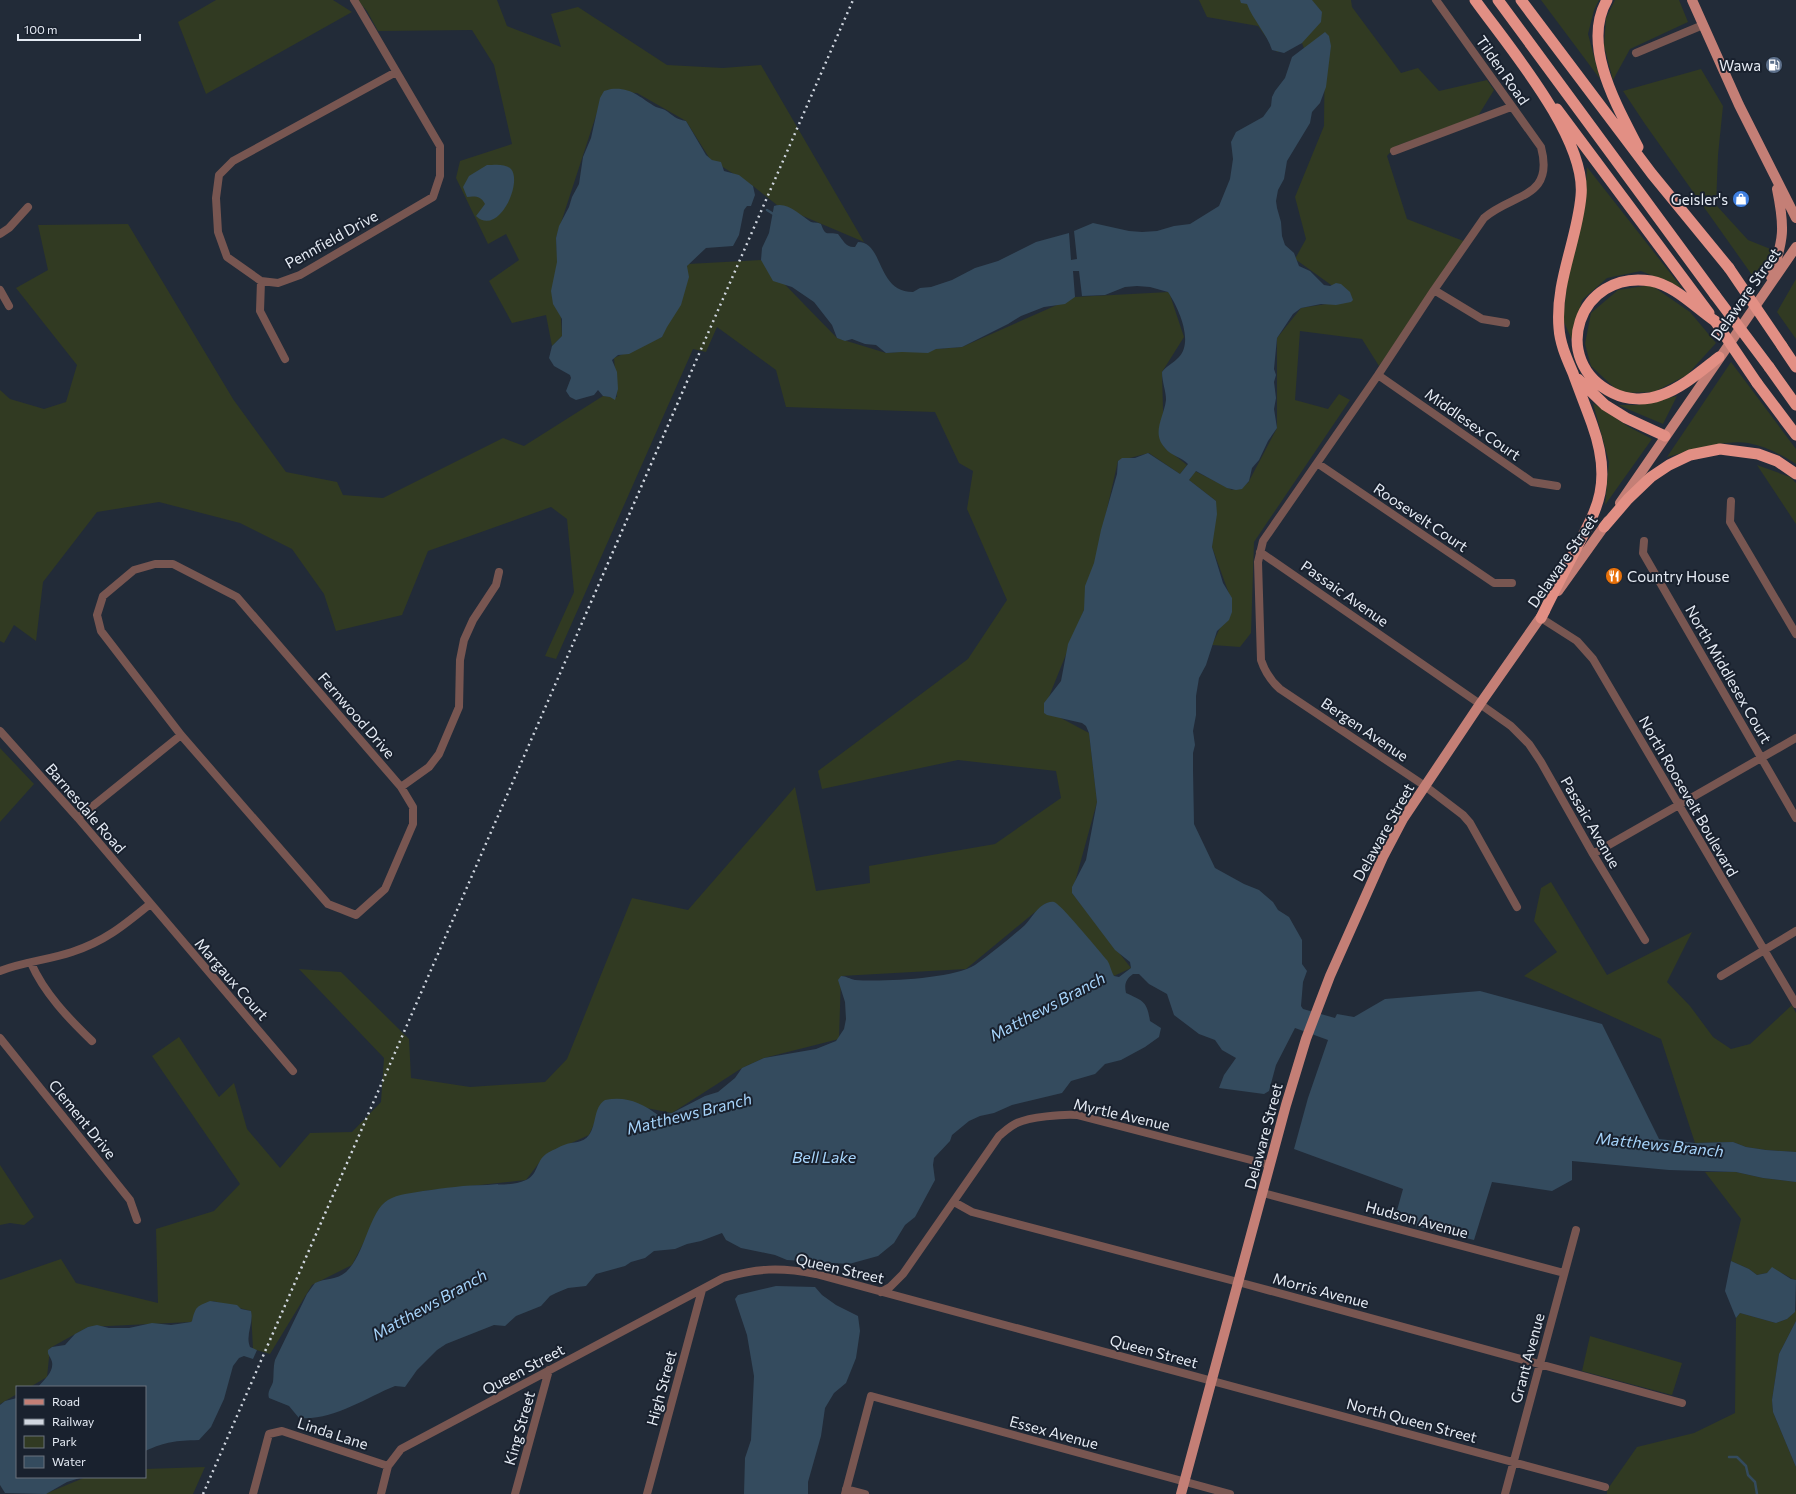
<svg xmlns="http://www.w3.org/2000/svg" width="1796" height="1494" viewBox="0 0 1796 1494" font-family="Commissioner,sans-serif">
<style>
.green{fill:#313a22}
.water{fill:#344b5e}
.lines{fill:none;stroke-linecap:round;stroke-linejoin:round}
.stream{stroke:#344b5e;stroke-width:2.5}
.minor{stroke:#785651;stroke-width:8}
.major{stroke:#c47f76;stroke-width:10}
.highway{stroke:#e28f84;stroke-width:11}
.rail{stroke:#d1d7e0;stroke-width:2.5;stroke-dasharray:2 4;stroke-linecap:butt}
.highway-bridge{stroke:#e28f84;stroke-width:11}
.labels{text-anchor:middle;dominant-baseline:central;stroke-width:4;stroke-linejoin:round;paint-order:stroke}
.poi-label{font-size:15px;fill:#e5ebf4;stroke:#19212e;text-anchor:end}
.street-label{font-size:15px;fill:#e5ebf4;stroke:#19212e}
.water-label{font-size:16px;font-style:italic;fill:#a7d5fc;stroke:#19212e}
</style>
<rect width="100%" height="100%" fill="#222b38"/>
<path class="green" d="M216,0H333L352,12L206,94L178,22Z
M357,0H497L507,26L561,47L551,14L578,7L667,65L723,68L761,65L864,242L777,205L753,186L710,159L686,121L637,93L604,91L556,238L562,336L552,346L546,315L512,323L489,281L519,260L506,234L488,244L456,178L460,161L512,144L494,65L472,30L378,31L367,11Z
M1199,0H1351L1352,7L1401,73L1418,68L1439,91L1487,80L1494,90L1478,116L1396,146L1387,156L1407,219L1466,242L1379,366L1362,339L1300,331L1295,400L1328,409L1339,394L1350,400L1254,542L1251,633L1240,647L1212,645L1232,602L1212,547L1216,501L1189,480L1195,471L1232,490L1248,483L1277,428V338L1301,308L1352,300L1295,259L1306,239L1295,197L1324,126L1325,33L1306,54L1302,43L1277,52L1258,26L1207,17Z
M1541,0H1599L1594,10L1588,34L1600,79Z
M1615,0H1679L1688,22L1630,49L1613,80L1604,46L1606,18Z
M1701,69L1723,106L1718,155L1716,205L1748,240L1773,250L1757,282L1645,124L1623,91Z
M1587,167L1682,288L1641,271L1607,278L1582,300L1572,340L1563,320L1568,275L1584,211Z
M128,224L233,399L286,472L337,482L343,495L383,498L503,438L524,446L603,396L617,397L614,358L662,337L688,264L761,260L837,338L886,353L962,347L1075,297L1169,292L1184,337L1162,372L1164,447L1187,465L1180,474L1149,453L1118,461L1084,610L1044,709L1089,733L1097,802L1072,893L1131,968L1114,976L1046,903L966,969L841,976L839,1039L764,1058L742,1068L672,1113L605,1100L589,1135L545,1155L526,1180L423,1191L384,1203L352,1265L312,1285L270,1354L253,1349L251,1311L213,1301L191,1322L88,1327L50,1348L47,1377L30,1387H17V1394L0,1404V1280L61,1259L76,1283L158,1303L156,1229L214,1211L240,1184L152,1056L179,1037L219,1097L234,1083L247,1129L280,1168L310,1133L352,1132L381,1102L384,1058L299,969L341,972L409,1039L411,1078L470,1087L545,1082L567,1059L632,898L688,910L795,787L816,891L870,883L869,866L995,844L1061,798L1056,771L958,760L822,789L818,771L968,659L1007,600L967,509L973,471L959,463L935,412L786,407L776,370L717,327L706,352L693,349L556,659L545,656L574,592L567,519L551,507L428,551L402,615L336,631L324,594L292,549L240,523L159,502L97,512L43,582L36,641L14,625L4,643L0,641V390L10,399L44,409L66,402L77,365L16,288L48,270L38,225Z
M1796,279V339L1777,312Z
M1651,285L1690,312L1716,343L1687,375L1654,392L1620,393L1591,366L1585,344L1591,313L1618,290Z
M1731,362L1796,449V464C1782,455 1765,446 1748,443C1725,439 1690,451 1667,457Z
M1677,396L1663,424L1618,405H1637Z
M1593,403L1629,427L1652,439L1605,505L1609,462Z
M1757,465L1790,477L1796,483V524Z
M0,748L34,784L0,822Z
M1551,882L1607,975L1692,932L1667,982L1690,1006L1713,1037L1731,1049L1750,1044L1792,1005L1796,1013V1152L1766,1150L1746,1147L1733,1142L1695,1143L1661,1039L1524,976L1557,952L1534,921L1541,888Z
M0,1165L34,1217L24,1225L10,1223L0,1225Z
M1705,1172H1736L1763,1178L1796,1182V1280C1790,1279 1786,1274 1781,1273C1773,1271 1764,1273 1757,1275L1749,1269L1731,1261L1741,1219Z
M1796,1310V1321L1779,1354L1772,1400L1773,1412L1796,1467V1494H1607V1490L1637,1447L1694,1433L1735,1413L1736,1318L1740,1313L1776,1323L1787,1319Z
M1590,1336L1682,1363L1672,1395L1582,1371Z
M205,1467L193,1494H45L86,1477H145V1469Z"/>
<path class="water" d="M1240,0H1312L1322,12L1321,22L1302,43L1284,53L1272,50C1267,34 1253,20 1247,4L1241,3Z
M1325,32L1329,36L1331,46L1326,87L1320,103L1312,112L1310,123L1287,161L1284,179L1278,190L1276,201L1277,208L1281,222L1282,236L1285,245L1294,253L1299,266L1310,271L1324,285L1330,286L1336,283L1341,284L1350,292L1353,300L1351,302L1336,305L1321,304L1301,308L1293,314L1277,338L1274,369L1276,375L1274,382L1276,398L1274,409L1277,428L1268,441L1259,460L1252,468L1249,481L1242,489L1236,490L1227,488L1196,471L1189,480L1216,501L1217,514L1212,547L1223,583L1232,598V612L1229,620L1217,631L1206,665L1199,678L1196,696V715L1193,731L1195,745L1193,753V770L1194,824L1215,868L1244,884L1259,890L1273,902L1278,910L1289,917L1302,940V964L1307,971L1303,982L1301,1006L1303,1009L1335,1018L1337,1014L1354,1017L1385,999L1480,991L1602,1024L1659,1139L1695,1143L1733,1142L1746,1147L1766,1150L1796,1152V1182L1763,1178L1736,1172L1669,1170L1572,1161V1180L1552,1191L1492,1182L1474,1240L1394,1221L1403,1189L1294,1149L1308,1098L1328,1040L1295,1028L1276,1065L1269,1091L1264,1094L1219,1088L1224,1075L1236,1058L1222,1050L1215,1040L1199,1034L1174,1015L1167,994L1149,984L1139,974H1133C1126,979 1124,984 1126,993C1143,1001 1147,1001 1150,1021L1161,1028L1159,1037L1145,1047L1121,1060L1105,1064L1095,1074L1071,1081L1062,1093L1012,1105L994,1113L980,1116L969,1121L952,1135L950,1141L934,1158L933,1165L935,1180L915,1217L905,1225L894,1243L878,1256L849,1264L787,1260L775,1255L741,1248L726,1240L722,1233L701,1241L687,1244L675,1249L654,1251L645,1258L631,1262L625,1266L596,1274L586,1286L568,1288L556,1293L550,1296L541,1306L516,1316L505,1326L494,1325L446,1344L437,1350L417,1370L405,1387L395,1386C365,1398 333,1421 299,1418L289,1406L269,1398C267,1392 271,1388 273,1382C274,1375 273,1368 275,1360L307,1294L315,1283C325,1278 337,1280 346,1272C365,1255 369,1211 388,1200C398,1194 412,1193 423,1191C445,1188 465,1185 487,1185C500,1184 513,1186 526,1180C538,1175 536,1161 546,1154C551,1151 559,1147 564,1145C573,1141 583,1144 589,1135C597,1124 593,1108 605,1100C627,1096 641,1103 658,1115L672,1113L705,1096L718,1092L735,1078L742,1068L764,1058L816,1049L836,1041L844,1029L846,1019L845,1002L838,980L841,976C846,976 850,979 855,980C881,982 953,979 975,965C992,953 1009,939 1025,925C1031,919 1035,910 1043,905C1046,903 1051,901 1054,902C1060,903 1100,952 1107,960C1110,964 1111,971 1114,976L1119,977L1131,968L1130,962L1115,950L1072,893V887L1086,860L1097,802L1089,733L1086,726L1082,723L1047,715L1044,713V703L1061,681L1068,644L1084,610L1085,586L1094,563L1101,530L1117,474L1118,461L1122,458H1135L1148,453L1180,474L1188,464C1182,457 1171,456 1165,448C1151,433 1164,417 1166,400C1166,391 1162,382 1162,372C1166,366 1174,363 1179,357C1194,341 1178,307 1168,292L1150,287L1137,286L1125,287L1105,295L1082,296L1079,271H1073L1075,297L1065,304L1044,307L1021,316L1008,324L962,347L936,349L928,353L902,352L886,353L876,345L865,344L852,339L845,341L837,338L832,325L814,302L792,287L773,281L761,260L762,248L769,233L774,206C787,201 800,215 811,222C814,223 818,222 821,224C826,238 827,231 838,234C843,240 846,248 855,247L858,242C884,242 876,292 913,292L920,288L931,287L952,280L975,268L998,261L1036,242L1069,233L1071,260L1077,259L1074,231L1093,223L1129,231L1142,232L1157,231L1174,226L1190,224L1219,206L1230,179L1233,159L1231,142L1236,132L1263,117L1271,106L1272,97L1275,91L1285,78L1292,57Z
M611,89C632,87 640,98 656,107C659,108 663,109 665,110C674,116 675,119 686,121L706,155L712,160L721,162L724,171L739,175L753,186L755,195L751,206H747L744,210L739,235L733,246L706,248L687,266L689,277L681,305L667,327L662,337L629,354L618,355L612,360L617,372L618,389L615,400L610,397L603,396L598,390L594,395L576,400L570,397L566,391L571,378L570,375L554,366L549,358L552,346L562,336V319L553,304L551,291L557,262L556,238L559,226L569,207L572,197L579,184L583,157L591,138L600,98L604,91Z
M487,165C494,165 505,163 511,169C523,183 498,237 476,216L485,204C481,196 475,196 467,197L463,187L469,176Z
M1731,1261L1749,1269L1757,1275L1767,1273L1772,1267L1791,1279L1796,1280L1795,1312L1787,1319L1776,1323L1740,1313L1736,1318L1725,1291Z
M776,1286L815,1287L822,1295L836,1305L858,1316L860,1331L856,1358L846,1383L834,1393L825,1408L821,1436L808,1482V1494H744L745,1458L751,1440L754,1376L747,1335L735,1299L738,1295Z
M210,1301L237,1305L241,1309L251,1311C254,1323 245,1335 250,1347L257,1350L253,1359L244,1356L239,1358L233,1366L224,1399L211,1427L199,1440C174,1441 168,1441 145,1451V1387H38C44,1380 54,1372 52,1362C51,1357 47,1355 48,1350L52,1347L65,1345L75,1334L88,1327L97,1325L109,1328H129L152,1323L171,1325L191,1322L192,1321C196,1306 196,1307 210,1301Z
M1796,1321V1467L1773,1412L1772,1400L1779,1354Z
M17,1398V1477H83L67,1482L46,1494L5,1493L0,1485V1405L5,1401Z"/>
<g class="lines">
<path class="stream" d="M767,210L775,215
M1729,1457H1737L1746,1466L1748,1475L1755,1482L1757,1494"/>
<path class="minor" d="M354,0L359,8L440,146V176L433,197L300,275L278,283L261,281L227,257L218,232L216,198L219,175L233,161L396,72
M1436,0L1541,147C1555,199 1512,193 1484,218L1434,290L1378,375L1263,541L1258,562L1261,660C1265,672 1270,680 1280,689L1425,786L1463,815L1470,823L1517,907
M1636,53L1703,25
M1394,151L1511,107
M0,234L9,228L28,207
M261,281L260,311L285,359
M0,290L9,306
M1434,290L1482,319L1506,323
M1378,375L1532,482L1557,486
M1317,463L1494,583H1512
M1731,501L1730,522L1796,634
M1644,541L1643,553L1796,818
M1260,552L1480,704L1511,726L1529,744L1541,762L1593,854L1645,940
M155,564H173L237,597L401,787L413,807V824L385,889L356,915L328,904L181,735L101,631L97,615L103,596L134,570Z
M1541,618L1577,641L1593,659L1796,1004
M0,731L78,818L293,1071
M401,787L429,767L439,754L459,707L460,660L464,640L473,620L496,585L499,572
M78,818L181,735
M1593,854L1796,738
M31,963C44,993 69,1019 92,1041
M0,971C23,962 48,960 72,952C105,941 123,926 150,904
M1721,976L1796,931
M0,1038L130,1200L137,1220
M1263,1193L1564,1273
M954,1202L972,1212L1238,1282L1682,1403
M881,1292L890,1287L903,1274L999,1136C1005,1131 1010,1126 1017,1123C1029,1117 1063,1114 1077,1115L1270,1165
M846,1489L865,1494
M253,1494L269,1434L282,1431L388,1466
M381,1494L388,1466L401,1449L723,1278C756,1268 781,1267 816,1274L1605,1487
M515,1494L549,1370
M647,1494L702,1290
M845,1494L871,1396L1230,1494
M1505,1494L1576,1230"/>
<path class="major" d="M1692,0L1739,105L1796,218
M1771,277C1784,239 1785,228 1777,189
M1620,503L1796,247
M1558,591L1608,521
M1181,1494L1286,1105L1306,1039L1330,976L1383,857L1403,819L1480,704L1545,611"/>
<path class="highway" d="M1475,0C1508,46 1587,138 1581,196C1577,241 1555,282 1559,328C1560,344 1567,359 1573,373C1579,390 1586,407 1592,424C1600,446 1605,469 1600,493C1596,513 1585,531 1576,549C1564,572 1552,595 1541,618
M1498,0L1715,295
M1521,0L1652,174L1729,268
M1607,0C1581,45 1617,106 1638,147
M1557,109L1709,313
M1715,321C1696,308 1674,285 1651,281C1578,269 1548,362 1613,393C1627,400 1645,401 1661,395C1682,388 1701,371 1719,357
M1782,346L1796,367
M1769,367L1796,405
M1578,379L1605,405L1626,418L1665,436
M1757,383L1796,435
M1604,527L1628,499L1651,477L1669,465L1690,455L1720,449L1758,454L1777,461L1796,474"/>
<path class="rail" d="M203,1494L853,0"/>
<path class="highway-bridge" d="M1729,268L1782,346
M1715,295L1769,367
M1715,321L1757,383"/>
</g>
<defs>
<g id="fuel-disc" transform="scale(0.9)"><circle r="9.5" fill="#5c6f8a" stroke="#19212e"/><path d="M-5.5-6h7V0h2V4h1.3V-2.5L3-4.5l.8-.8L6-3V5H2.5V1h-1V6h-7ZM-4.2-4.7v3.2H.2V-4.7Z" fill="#fff"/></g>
<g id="shop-disc" transform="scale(0.9)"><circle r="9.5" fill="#3f7fe0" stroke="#19212e"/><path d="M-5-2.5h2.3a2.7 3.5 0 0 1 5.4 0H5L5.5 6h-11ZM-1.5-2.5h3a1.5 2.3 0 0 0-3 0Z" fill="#fff"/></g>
<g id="restaurant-disc" transform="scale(0.9)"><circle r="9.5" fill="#e8710a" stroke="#19212e"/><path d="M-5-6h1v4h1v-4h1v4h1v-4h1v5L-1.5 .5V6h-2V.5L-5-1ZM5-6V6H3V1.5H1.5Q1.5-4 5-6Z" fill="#fff"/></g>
</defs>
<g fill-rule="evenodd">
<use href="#fuel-disc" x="1774" y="65"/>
<use href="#shop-disc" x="1741" y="199"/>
<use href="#restaurant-disc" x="1614" y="576"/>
</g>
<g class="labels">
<g class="poi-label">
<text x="1761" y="65">Wawa</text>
<text x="1728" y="199">Geisler's</text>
<text x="1627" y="576" text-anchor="start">Country House</text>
</g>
<g class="street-label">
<text transform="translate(1503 70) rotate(55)">Tilden Road</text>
<text transform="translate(331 239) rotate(-29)">Pennfield Drive</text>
<text transform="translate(1745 294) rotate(-55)">Delaware Street</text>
<text transform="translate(1473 424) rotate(35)">Middlesex Court</text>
<text transform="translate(1421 517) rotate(34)">Roosevelt Court</text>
<text transform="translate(1562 561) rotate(-55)">Delaware Street</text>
<text transform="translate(1345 593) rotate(35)">Passaic Avenue</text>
<text transform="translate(1729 674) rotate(60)">North Middlesex Court</text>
<text transform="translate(357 715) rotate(49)">Fernwood Drive</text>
<text transform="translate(1365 729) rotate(34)">Bergen Avenue</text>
<text transform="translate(1689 796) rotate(60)">North Roosevelt Boulevard</text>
<text transform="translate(86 808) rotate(49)">Barnesdale Road</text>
<text transform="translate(1591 822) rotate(60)">Passaic Avenue</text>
<text transform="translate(1383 832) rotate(-61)">Delaware Street</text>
<text transform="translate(232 979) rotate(49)">Margaux Court</text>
<text transform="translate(1122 1114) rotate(13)">Myrtle Avenue</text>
<text transform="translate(83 1119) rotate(51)">Clement Drive</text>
<text transform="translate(1263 1136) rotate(-75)">Delaware Street</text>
<text transform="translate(1417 1219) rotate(15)">Hudson Avenue</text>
<text transform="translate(840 1268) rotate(13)">Queen Street</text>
<text transform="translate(1321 1290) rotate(15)">Morris Avenue</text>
<text transform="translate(1154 1351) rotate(15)">Queen Street</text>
<text transform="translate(1527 1358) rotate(-75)">Grant Avenue</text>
<text transform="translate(523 1369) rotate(-28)">Queen Street</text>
<text transform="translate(661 1388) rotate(-75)">High Street</text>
<text transform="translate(1412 1420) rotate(15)">North Queen Street</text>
<text transform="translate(519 1428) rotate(-74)">King Street</text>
<text transform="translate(1054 1432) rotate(15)">Essex Avenue</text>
<text transform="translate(333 1433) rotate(18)">Linda Lane</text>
</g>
<g class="water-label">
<text transform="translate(1047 1006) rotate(-28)">Matthews Branch</text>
<text transform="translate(689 1113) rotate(-14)">Matthews Branch</text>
<text transform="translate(1660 1144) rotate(6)">Matthews Branch</text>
<text x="824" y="1156">Bell Lake</text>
<text transform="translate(429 1304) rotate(-29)">Matthews Branch</text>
</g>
</g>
<rect x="16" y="1386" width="130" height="92" fill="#19212e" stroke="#6b727d"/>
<rect x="24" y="1399" width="20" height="6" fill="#c47f76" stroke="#6b727d"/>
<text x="52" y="1406" font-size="12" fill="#e5ebf4">Road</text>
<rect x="24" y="1419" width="20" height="6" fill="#d1d7e0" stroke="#6b727d"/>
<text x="52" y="1426" font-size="12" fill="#e5ebf4">Railway</text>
<rect x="24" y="1436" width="20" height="12" fill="#313a22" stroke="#6b727d"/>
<text x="52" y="1446" font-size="12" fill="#e5ebf4">Park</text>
<rect x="24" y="1456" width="20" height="12" fill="#344b5e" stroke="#6b727d"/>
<text x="52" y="1466" font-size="12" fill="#e5ebf4">Water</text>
<path d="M18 34v6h122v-6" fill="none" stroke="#e5ebf4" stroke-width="2"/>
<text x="24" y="34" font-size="12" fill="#e5ebf4" stroke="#19212e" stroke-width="3" paint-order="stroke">100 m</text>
</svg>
